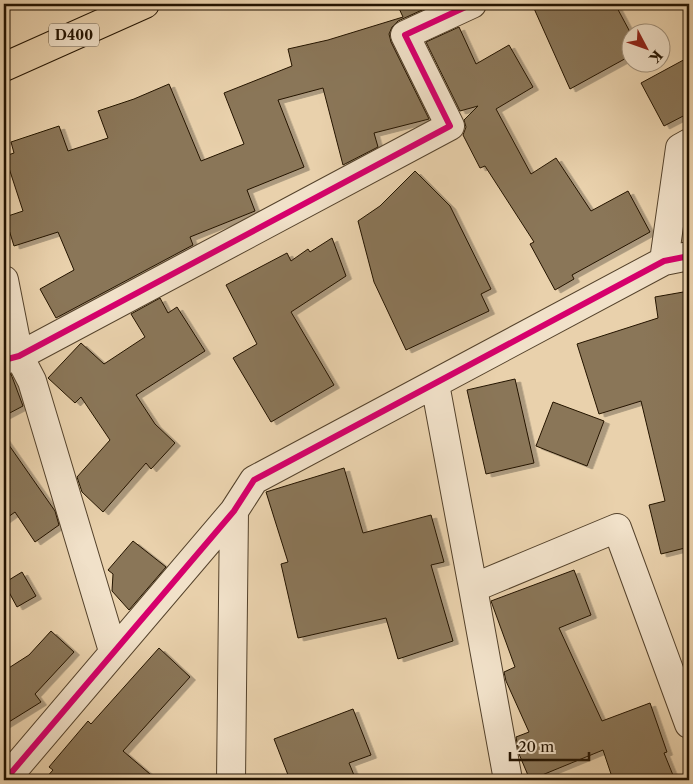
<svg xmlns="http://www.w3.org/2000/svg" width="693" height="784" viewBox="0 0 693 784" font-family="'Libre Caslon Text',serif">
<style>
.building{fill:#8a7659;stroke:#231300;filter:url(#shadow)}
.lines{fill:none;stroke-linecap:round;stroke-linejoin:round}
.street-casing{stroke:#54422b;stroke-width:30}
.highway-casing{stroke:#231300;stroke-width:30}
.street{stroke:#f1e1c9;stroke-width:28}
.highway{stroke:#e9d1ac;stroke-width:28}
.cycleway-casing{stroke:#f1e1c9;stroke-width:9}
.cycleway{stroke:#d6006c;stroke-width:6}
.labels{text-anchor:middle;dominant-baseline:central;stroke-width:5;stroke-linejoin:round;paint-order:stroke}
.shield{fill:#f1e1c9;stroke:#61513c;stroke-width:1}
.shield-label{font-size:14px;font-weight:bold;fill:#231300}
</style>
<defs>
<filter id="shadow"><feDropShadow dx="5.5" dy="3" stdDeviation="0" flood-color="#0004"/></filter>
</defs>
<rect width="100%" height="100%" fill="#e9d1ac"/>
<filter id="stains"><feTurbulence type="fractalNoise" baseFrequency=".004" numOctaves="4"/><feColorMatrix values="0 0 0 0 .2 0 0 0 0 .09 0 0 0 0 .02 0 0 0 .5 -.17"/></filter>
<radialGradient id="worn" r=".72"><stop offset=".6" stop-color="#630" stop-opacity="0"/><stop offset="1" stop-color="#630" stop-opacity=".3"/></radialGradient>
<path class="building" d="M397,4L433,5L398,21L392,27L389,34L391,42L429,119L374,133L378,147L343,165L323,88L278,100L304,167L247,190L255,211L190,237L193,245L56,318L40,289L74,270L58,232L14,246L5,217L23,211L5,156L14,153L11,142L59,126L68,151L108,138L98,111L134,99L169,84L201,161L244,144L224,93L292,66L288,49L328,40L403,17Z
M532,4H615L630,32V56L570,89Z
M459,27L476,64L509,45L533,87L496,109L531,174L556,158L591,211L628,191L650,232L572,275L574,279L555,290L530,244L534,242L485,166L480,168L463,135L466,127L464,120L478,106L460,111L426,42Z
M689,57V113L664,126L641,83Z
M415,171L450,206L491,289L481,294L489,311L406,350L374,282L358,221L380,206Z
M332,238L346,276L291,312L334,385L271,422L233,358L257,344L226,285L287,253L291,261L308,249L310,252Z
M689,291V547L661,554L649,505L665,501L641,401L599,414L577,344L658,318L655,297Z
M160,298L168,313L177,307L205,351L136,395L155,424L175,443L151,469L146,463L103,512L82,492L77,477L110,440L81,397L75,403L48,378L81,343L104,364L145,337L131,314Z
M11,374L23,406L4,416V375Z
M515,379L534,463L486,474L467,390Z
M553,402L604,421L587,466L536,446Z
M4,438L55,511L59,525L35,542L15,512L4,520Z
M344,468L363,533L431,515L444,562L431,565L453,641L398,659L386,618L298,638L281,564L288,562L266,492Z
M133,541L166,567L129,610L112,591L113,574L108,570Z
M574,570L591,615L559,628L602,721L650,703L667,752L664,753L675,780H613L603,750L530,780L519,754L516,737L529,732L506,681L504,672L515,667L491,601Z
M22,572L36,596L17,607L4,583Z
M51,631L74,652L35,694L41,702L4,725V671L29,655Z
M159,648L190,677L123,751L157,780H44L53,770L49,767L88,721L91,724Z
M353,709L371,755L349,763L356,780H290L274,739Z"/>
<g class="lines">
<g class="street-casing">
<path id="street" d="M664,261L680,148L689,143
M4,280L19,356L32,381L113,651
M4,360L19,356L450,126L405,35L472,4
M435,384L473,588L617,528L689,724
M473,588L508,780
M5,780L234,511L254,480L664,261L689,256
M231,780L234,511"/>
</g>
<g class="highway-casing">
<path id="highway" d="M4,67L145,4"/>
</g>
<use href="#street" class="street"/>
<use href="#highway" class="highway"/>
<g class="cycleway-casing">
<path id="cycleway" d="M4,360L19,356L450,126L405,35L472,4
M5,780L234,511L254,480L664,261L689,256"/>
</g>
<use href="#cycleway" class="cycleway"/>
</g>
<g class="labels">
<rect class="shield" x="49" y="23.5" width="50" height="23" rx="4"/>
<g class="shield-label">
<text x="74" y="35">D400</text>
</g>
</g>
<rect width="693" height="784" fill="none" stroke="#e9d1ac" stroke-width="20"/>
<rect x="5" y="5" width="683" height="774" fill="none" stroke="#231300" stroke-width="2.5"/>
<rect x="10" y="10" width="673" height="764" fill="none" stroke="#231300"/>
<g transform="translate(646 48) rotate(131)"><circle r="24" fill="#f1e1c9" stroke="#9f8f79"/>
<path d="M0-4L9 19L0 12L-9 19Z" fill="#8f2418"/>
<text y="-8" font-size="14" font-weight="bold" text-anchor="middle" fill="#231300">K</text>
</g>
<path d="M510 752v8h79v-8" fill="none" stroke="#231300" stroke-width="2.5"/>
<text x="518" y="752" font-size="15" fill="#231300" stroke="#f1e1c9" stroke-width="4" paint-order="stroke">20 m</text>
<rect width="100%" height="100%" filter="url(#stains)"/>
<rect width="100%" height="100%" fill="url(#worn)"/>
</svg>
